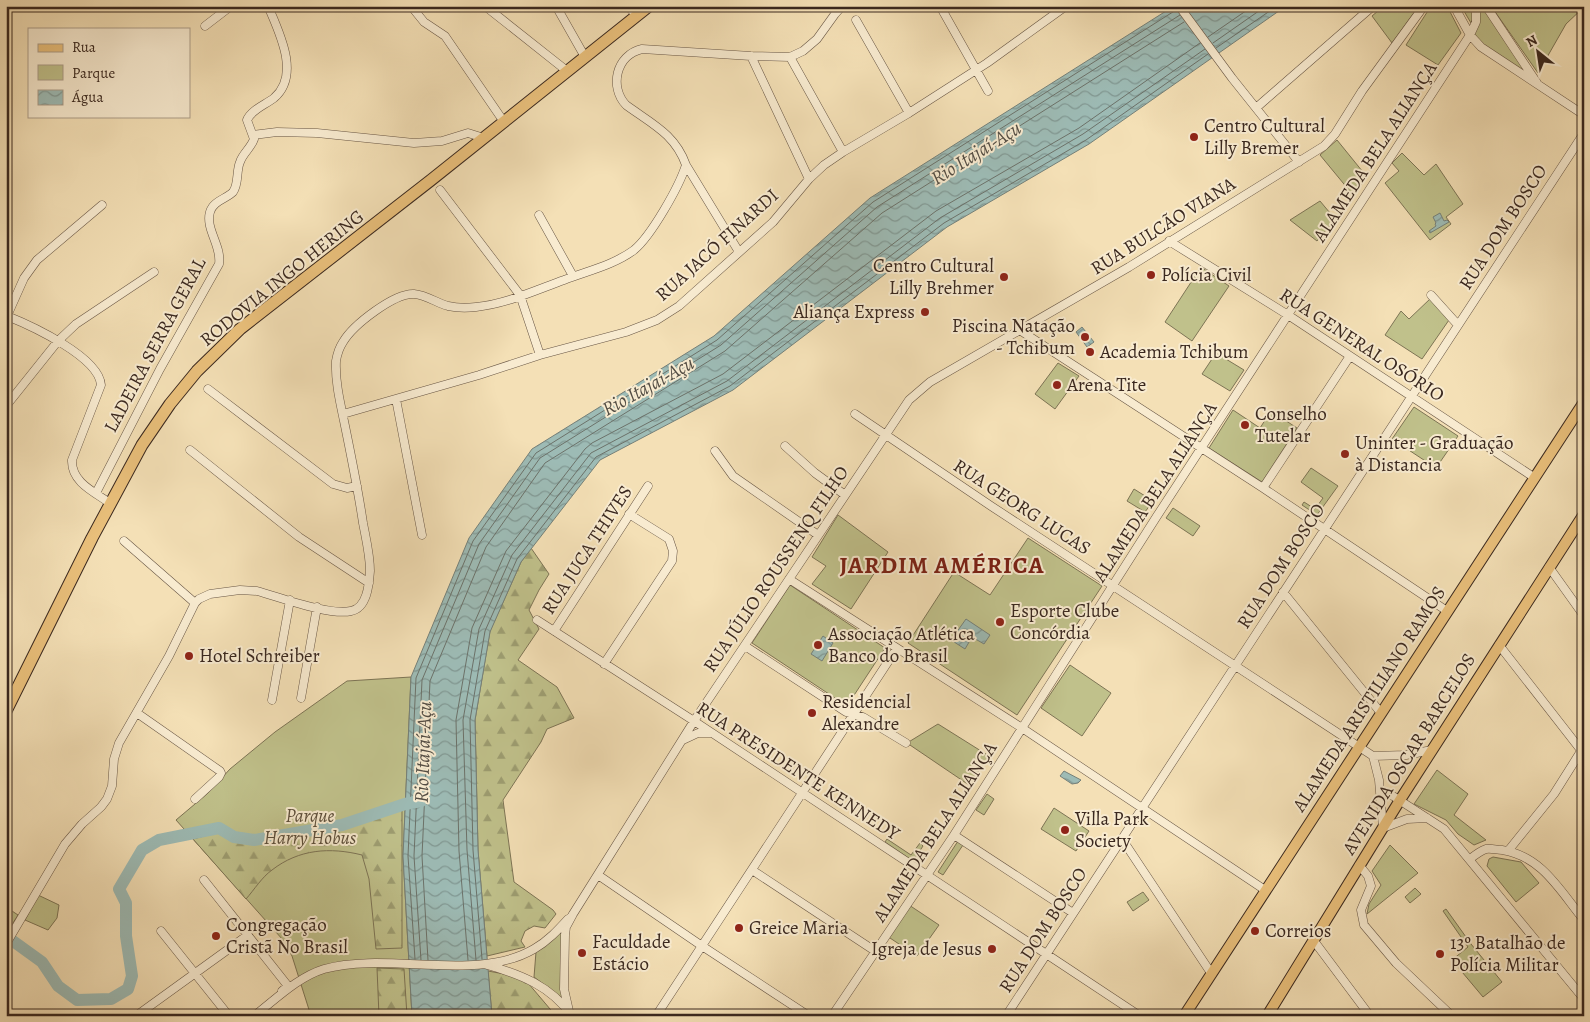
<svg xmlns="http://www.w3.org/2000/svg" width="1590" height="1022" viewBox="0 0 1590 1022" font-family="Alegreya,serif">
<style>
.green{fill:#c0c18b;stroke:#7d7455}
.forest{fill:url(#forest-firs);stroke:#7d7455}
.water{fill:url(#water-waves);stroke:#758079}
.lines{fill:none;stroke-linecap:round;stroke-linejoin:round}
.shore{stroke:#6c726a;stroke-width:1}
.river{stroke:#9dbbb5;stroke-width:12}
.minor-casing{stroke:#685645;stroke-width:9}
.major-casing{stroke:#3a281f;stroke-width:12}
.highway-casing{stroke:#3a281f;stroke-width:13}
.minor{stroke:#f8ebd0;stroke-width:8}
.major{stroke:#eac07b;stroke-width:10}
.highway{stroke:#eac07b;stroke-width:11}
.poi-dot{fill:#8f2418;stroke:#f8ebd0;stroke-width:2}
.labels{text-anchor:middle;dominant-baseline:central;stroke-width:4;stroke-linejoin:round;paint-order:stroke}
.poi-label{font-size:19px;fill:#3a281f;stroke:#f8ebd0;text-anchor:start}
.street-label{font-size:19px;fill:#3a281f;stroke:#f8ebd0}
.park-label{font-size:19px;font-style:italic;fill:#5c4e3a;stroke:#f8ebd0}
.water-label{font-size:20px;font-style:italic;fill:#534d44;stroke:#f8ebd0}
.district-label{font-size:24px;font-weight:bold;letter-spacing:1px;fill:#7a1f14;stroke:#f8ebd0}
</style>
<defs>
<pattern id="forest-firs" width="22" height="20" patternUnits="userSpaceOnUse" patternTransform="scale(1.25)"><rect width="22" height="20" fill="#c0c18b"/><path d="M5 1l3.5 6h-7zM16 11l3.5 6h-7z" fill="#9d9d71"/></pattern>
<pattern id="water-waves" width="16" height="10" patternUnits="userSpaceOnUse" patternTransform="scale(1.25)"><rect width="16" height="10" fill="#9dbbb5"/><path d="M0 5q4-4 8 0t8 0" fill="none" stroke="#819893"/></pattern>
</defs>
<rect width="100%" height="100%" fill="#f4e0b6"/>
<filter id="stains"><feTurbulence type="fractalNoise" baseFrequency=".004" numOctaves="4"/><feColorMatrix values="0 0 0 0 .2 0 0 0 0 .09 0 0 0 0 .02 0 0 0 .5 -.17"/></filter>
<radialGradient id="worn" r=".72"><stop offset=".6" stop-color="#630" stop-opacity="0"/><stop offset="1" stop-color="#630" stop-opacity=".3"/></radialGradient>
<path class="green" d="M1384,6H1419L1392,43L1372,16Z
M1431,6H1447L1461,33L1438,65L1406,45Z
M1461,6H1473L1474,16L1471,23Z
M1478,6H1483L1531,76L1483,46L1474,33Z
M1491,6H1584V7L1566,24L1538,73Z
M1337,140L1367,177L1353,195L1320,155Z
M1402,153L1424,175L1436,164L1463,204L1446,217L1451,224L1430,240L1385,183L1399,171L1392,163Z
M1320,201L1335,219L1317,241L1290,220Z
M1201,267L1229,286L1192,341L1165,322Z
M1431,298L1449,320L1422,359L1385,335L1401,311L1409,319Z
M1216,353L1244,370L1230,391L1202,374Z
M1058,363L1079,376L1055,409L1035,394Z
M1414,407L1458,436L1436,468L1392,439Z
M1233,410L1260,428L1271,411L1297,428L1262,482L1209,448Z
M1311,468L1338,486L1317,515L1302,505L1304,502L1315,509L1323,498L1301,482Z
M1134,489L1153,501L1145,512L1127,501Z
M1173,508L1200,526L1193,536L1166,518Z
M838,515L888,552L851,609L812,584L826,566L812,557Z
M1028,538L1102,586L1017,715L908,643L954,572L990,595Z
M790,585L885,648L847,706L752,643Z
M1070,665L1111,693L1082,736L1041,708Z
M411,677L403,856L412,1016H311L292,956L283,940L176,820L208,793L230,769L275,732L347,681Z
M938,724L989,756L969,785L907,743Z
M1437,770L1468,794L1454,815L1486,840L1474,845L1458,834L1446,820L1414,804Z
M987,794L994,799L984,815L976,810Z
M1054,808L1089,831L1076,851L1041,829Z
M887,839L911,855L920,843L923,846L913,861L885,842Z
M958,841L963,845L943,875L938,872Z
M1390,845L1418,873L1367,914L1369,904L1381,885L1372,871Z
M1493,857L1521,862L1539,883L1516,902L1487,866L1489,859Z
M1415,888L1421,894L1410,903L1405,897Z
M1143,892L1149,900L1133,911L1127,902Z
M38,895L59,905L57,918L48,930L25,920Z
M909,905L939,925L917,956L887,936Z
M1446,909L1471,944L1502,982L1483,997L1452,960L1468,947L1443,911Z
M565,924L563,997L562,998L534,977L536,952Z"/>
<path class="forest" d="M531,548L549,574L539,590L529,610L539,629L518,660L557,687L574,718L547,729L541,742L503,800L514,882L553,910L556,914L545,928L534,926L525,931L521,941L525,947L487,956L478,850L475,720L490,631L521,562Z
M402,810V948L376,949L369,879L362,855C330,847 299,849 272,870C262,877 254,890 246,899L193,839L219,832C240,844 258,847 281,837Z
M6,907L18,915L6,934Z
M377,968L404,969L407,1016H379Z
M488,971L515,976L528,983L556,1016H492Z"/>
<path class="water" d="M1174,6H1286L1089,144L947,227L733,390L600,460L521,562L490,632L475,720L478,850L492,1016H412L403,856L411,677L469,538L532,449L714,336L870,198Z
M1440,213L1444,221L1447,220L1449,222L1430,233L1429,231L1436,226L1435,224L1436,223L1433,217Z
M1082,327L1094,342L1087,347L1076,332Z
M966,619L990,635L984,644L972,637L965,649L951,640Z
M823,636L833,643L822,661L811,654Z
M1064,771L1081,780L1078,783L1072,784L1060,776Z"/>
<g class="lines">
<path class="shore" d="M1208,37L1253,6
M1213,43L1266,6
M1216,48L1277,6
M415,959L408,856L416,678L473,541L536,453L717,340L873,202L1176,10
M482,959L473,850L470,720L485,631L517,559L596,457L730,386L944,223L1086,140L1208,54
M421,960L414,856L422,680L479,544L540,458L721,345L877,207L1180,15
M428,960L422,856L430,681L486,547L545,463L725,351L882,213L1184,22
M468,960L459,851L456,720L472,628L506,551L585,449L592,443L723,374L936,211L1079,128L1200,43
M476,960L467,850L463,720L479,629L512,555L591,453L727,381L940,218L1083,134L1205,49"/>
<path class="river" d="M6,936L42,962L58,986L77,1000L111,999L128,989L132,976L126,936V903L119,889L142,850L159,840L219,828L234,837L254,840L342,825L405,804L421,801"/>
<g class="minor-casing">
<path id="minor" d="M411,6L424,22L445,36L504,122
M485,6L567,71
M556,6L585,57
M628,6L637,16
M940,6L988,91
M1179,6L1232,78L1299,162
M1454,6L1470,35L1481,47L1584,115
M1486,6L1537,83
M856,20L909,113
M205,26L231,6
M751,56L809,179
M790,57L843,152
M1256,108L1373,6
M253,135L277,132L317,133L414,143L442,141L468,133L484,138
M686,165L739,252
M440,190L520,295L540,355
M539,215L573,276
M1169,241L1288,315L1535,478
M1431,295L1458,325
M7,316L24,278L37,260L102,205
M6,317L7,316C32,326 99,357 101,385L72,460C71,482 94,492 110,503
M1021,331L1263,488L1447,611
M208,389L333,484L347,488L357,486
M396,399L422,535
M6,406L58,341L76,324L154,272
M343,414L479,375L540,355L626,332L657,320L679,306L773,222L809,179L824,165L843,152L909,113L987,63L1066,6
M855,414L991,506L1373,756
M785,446L815,473L845,495
M190,450L299,537L369,583
M715,451L733,476L818,535
M1263,488L1350,356
M96,493L160,369L219,264C222,246 205,229 210,212C213,201 226,199 233,192C239,184 236,171 240,162C243,153 251,148 254,139L247,120C251,110 265,105 274,98C301,75 279,32 268,6
M124,541L195,603
M1549,567L1584,616
M789,579L1022,728L1265,890
M1283,592L1381,713
M537,620L694,721L1140,1016
M554,631L648,486
M1499,645L1584,754
M745,646L846,712L863,717L906,743
M604,664L672,561L673,551L669,539L629,514
M301,698L317,607
M272,700L290,600
M137,713L220,771L221,773L219,777L195,799
M683,740L698,733H710
M1373,756L1379,780L1383,828L1407,819L1427,818
M1373,756L1406,755L1432,750
M1380,790L1393,796L1444,829L1584,999
M954,835L1073,913
M1122,839L1211,973
M1508,851L1554,794L1583,748
M1470,859C1475,855 1480,851 1486,849C1491,848 1497,850 1502,850C1542,856 1560,891 1584,920
M1359,865L1368,876L1371,886L1361,910L1364,925L1396,963L1452,1016
M752,870L875,951
M598,875L702,946L809,1016
M204,880L288,986L282,991
M161,931L229,1016
M1314,941L1370,1016
M6,944L65,844L82,824L101,807L107,799L112,786L114,759L119,743L169,656L195,603L199,599L210,594L240,590L257,591C279,597 330,616 351,611C367,608 369,585 370,571C370,555 366,539 363,523C358,489 351,455 344,421C340,402 335,381 336,361C337,355 339,348 343,342C353,325 394,293 414,294C426,295 437,303 448,306C457,308 467,308 476,307C506,304 536,290 564,280C587,271 614,265 634,250C651,236 679,187 686,165C675,134 652,124 626,105C609,87 616,55 642,49L751,56L790,57L803,51L817,39L835,14L842,6
M487,965C520,974 551,986 572,1016
M6,1009L9,1016
M569,1011L564,989L565,935L566,927L573,914L694,721L909,400L930,382L1129,267L1324,146L1335,134L1362,91L1424,6
M136,1016L248,935
M254,1016C276,999 298,977 324,969C388,951 476,983 534,949C548,941 558,930 568,919
M656,1016L897,648
M832,1016L954,835L1157,516L1470,35L1476,22V6
M1006,1016L1584,133"/>
</g>
<g class="major-casing">
<path id="major" d="M1184,1016L1584,402
M1267,1016L1400,800L1584,514"/>
</g>
<g class="highway-casing">
<path id="highway" d="M6,711L92,538L142,445L170,404L197,371L240,329L431,180L649,6"/>
</g>
<use href="#minor" class="minor"/>
<use href="#major" class="major"/>
<use href="#highway" class="highway"/>
</g>
<g class="poi-dot">
<circle cx="1194" cy="137" r="5"/>
<circle cx="1151" cy="275" r="5"/>
<circle cx="1004" cy="277" r="5"/>
<circle cx="925" cy="312" r="5"/>
<circle cx="1085" cy="337" r="5"/>
<circle cx="1090" cy="352" r="5"/>
<circle cx="1057" cy="385" r="5"/>
<circle cx="1245" cy="425" r="5"/>
<circle cx="1345" cy="454" r="5"/>
<circle cx="1000" cy="622" r="5"/>
<circle cx="818" cy="645" r="5"/>
<circle cx="189" cy="656" r="5"/>
<circle cx="812" cy="713" r="5"/>
<circle cx="1065" cy="830" r="5"/>
<circle cx="739" cy="928" r="5"/>
<circle cx="1255" cy="931" r="5"/>
<circle cx="216" cy="936" r="5"/>
<circle cx="992" cy="949" r="5"/>
<circle cx="582" cy="953" r="5"/>
<circle cx="1440" cy="954" r="5"/>
</g>
<g class="labels">
<g class="poi-label">
<text x="1204" y="126">Centro Cultural<tspan x="1204" dy="22">Lilly Bremer</tspan></text>
<text x="994" y="266" text-anchor="end">Centro Cultural<tspan x="994" dy="22">Lilly Brehmer</tspan></text>
<text x="1161" y="275">Polícia Civil</text>
<text x="915" y="312" text-anchor="end">Aliança Express</text>
<text x="1075" y="326" text-anchor="end">Piscina Natação<tspan x="1075" dy="22">- Tchibum</tspan></text>
<text x="1100" y="352">Academia Tchibum</text>
<text x="1067" y="385">Arena Tite</text>
<text x="1255" y="414">Conselho<tspan x="1255" dy="22">Tutelar</tspan></text>
<text x="1355" y="443">Uninter - Graduação<tspan x="1355" dy="22">à Distancia</tspan></text>
<text x="1010" y="611">Esporte Clube<tspan x="1010" dy="22">Concórdia</tspan></text>
<text x="828" y="634">Associação Atlética<tspan x="828" dy="22">Banco do Brasil</tspan></text>
<text x="199" y="656">Hotel Schreiber</text>
<text x="822" y="702">Residencial<tspan x="822" dy="22">Alexandre</tspan></text>
<text x="1075" y="819">Villa Park<tspan x="1075" dy="22">Society</tspan></text>
<text x="226" y="925">Congregação<tspan x="226" dy="22">Cristã No Brasil</tspan></text>
<text x="749" y="928">Greice Maria</text>
<text x="1265" y="931">Correios</text>
<text x="592" y="942">Faculdade<tspan x="592" dy="22">Estácio</tspan></text>
<text x="1450" y="943">13º Batalhão de<tspan x="1450" dy="22">Polícia Militar</tspan></text>
<text x="982" y="949" text-anchor="end">Igreja de Jesus</text>
</g>
<g class="street-label">
<text transform="translate(1375 152) rotate(-57)">ALAMEDA BELA ALIANÇA</text>
<text transform="translate(1163 226) rotate(-32)">RUA BULCÃO VIANA</text>
<text transform="translate(1503 227) rotate(-57)">RUA DOM BOSCO</text>
<text transform="translate(717 245) rotate(-42)">RUA JACÓ FINARDI</text>
<text transform="translate(282 278) rotate(-39)">RODOVIA INGO HERING</text>
<text transform="translate(155 345) rotate(-62)">LADEIRA SERRA GERAL</text>
<text transform="translate(1362 345) rotate(33)">RUA GENERAL OSÓRIO</text>
<text transform="translate(1155 492) rotate(-57)">ALAMEDA BELA ALIANÇA</text>
<text transform="translate(1022 507) rotate(33)">RUA GEORG LUCAS</text>
<text transform="translate(587 550) rotate(-57)">RUA JUCA THIVES</text>
<text transform="translate(1281 566) rotate(-57)">RUA DOM BOSCO</text>
<text transform="translate(776 569) rotate(-56)">RUA JÚLIO ROUSSENQ FILHO</text>
<text transform="translate(1369 699) rotate(-57)">ALAMEDA ARISTILIANO RAMOS</text>
<text transform="translate(1409 754) rotate(-58)">AVENIDA OSCAR BARCELOS</text>
<text transform="translate(798 771) rotate(33)">RUA PRESIDENTE KENNEDY</text>
<text transform="translate(935 832) rotate(-57)">ALAMEDA BELA ALIANÇA</text>
<text transform="translate(1043 930) rotate(-57)">RUA DOM BOSCO</text>
</g>
<g class="park-label">
<text x="310" y="816">Parque<tspan x="310" dy="22">Harry Hobus</tspan></text>
</g>
<g class="water-label">
<text transform="translate(976 153) rotate(-32)">Rio Itajaí-Açu</text>
<text transform="translate(648 386) rotate(-29)">Rio Itajaí-Açu</text>
<text transform="translate(423 752) rotate(-88)">Rio Itajaí-Açu</text>
</g>
<g class="district-label">
<text x="942" y="565">JARDIM AMÉRICA</text>
</g>
</g>
<rect width="1590" height="1022" fill="none" stroke="#f4e0b6" stroke-width="25"/>
<rect x="8" y="8" width="1575" height="1007" fill="none" stroke="#3a281f" stroke-width="2.5"/>
<rect x="12" y="12" width="1565" height="997" fill="none" stroke="#3a281f"/>
<rect x="28" y="28" width="162" height="90" fill="#f8ebd0" stroke="#ac9d89"/>
<rect x="38" y="44" width="25" height="8" fill="#eac07b" stroke="#ac9d89"/>
<text x="72" y="52" font-size="15" fill="#3a281f">Rua</text>
<rect x="38" y="65" width="25" height="15" fill="#c0c18b" stroke="#ac9d89"/>
<text x="72" y="78" font-size="15" fill="#3a281f">Parque</text>
<rect x="38" y="90" width="25" height="15" fill="url(#water-waves)" stroke="#ac9d89"/>
<text x="72" y="102" font-size="15" fill="#3a281f">Água</text>
<g transform="translate(1538 52) rotate(330)" stroke="#f8ebd0" stroke-width="4" paint-order="stroke">
<path d="M0-4L9 19L0 12L-9 19Z" fill="#3a281f"/>
<text y="-8" font-size="14" font-weight="bold" text-anchor="middle" fill="#3a281f">N</text>
</g>
<rect width="100%" height="100%" filter="url(#stains)"/>
<rect width="100%" height="100%" fill="url(#worn)"/>
</svg>
